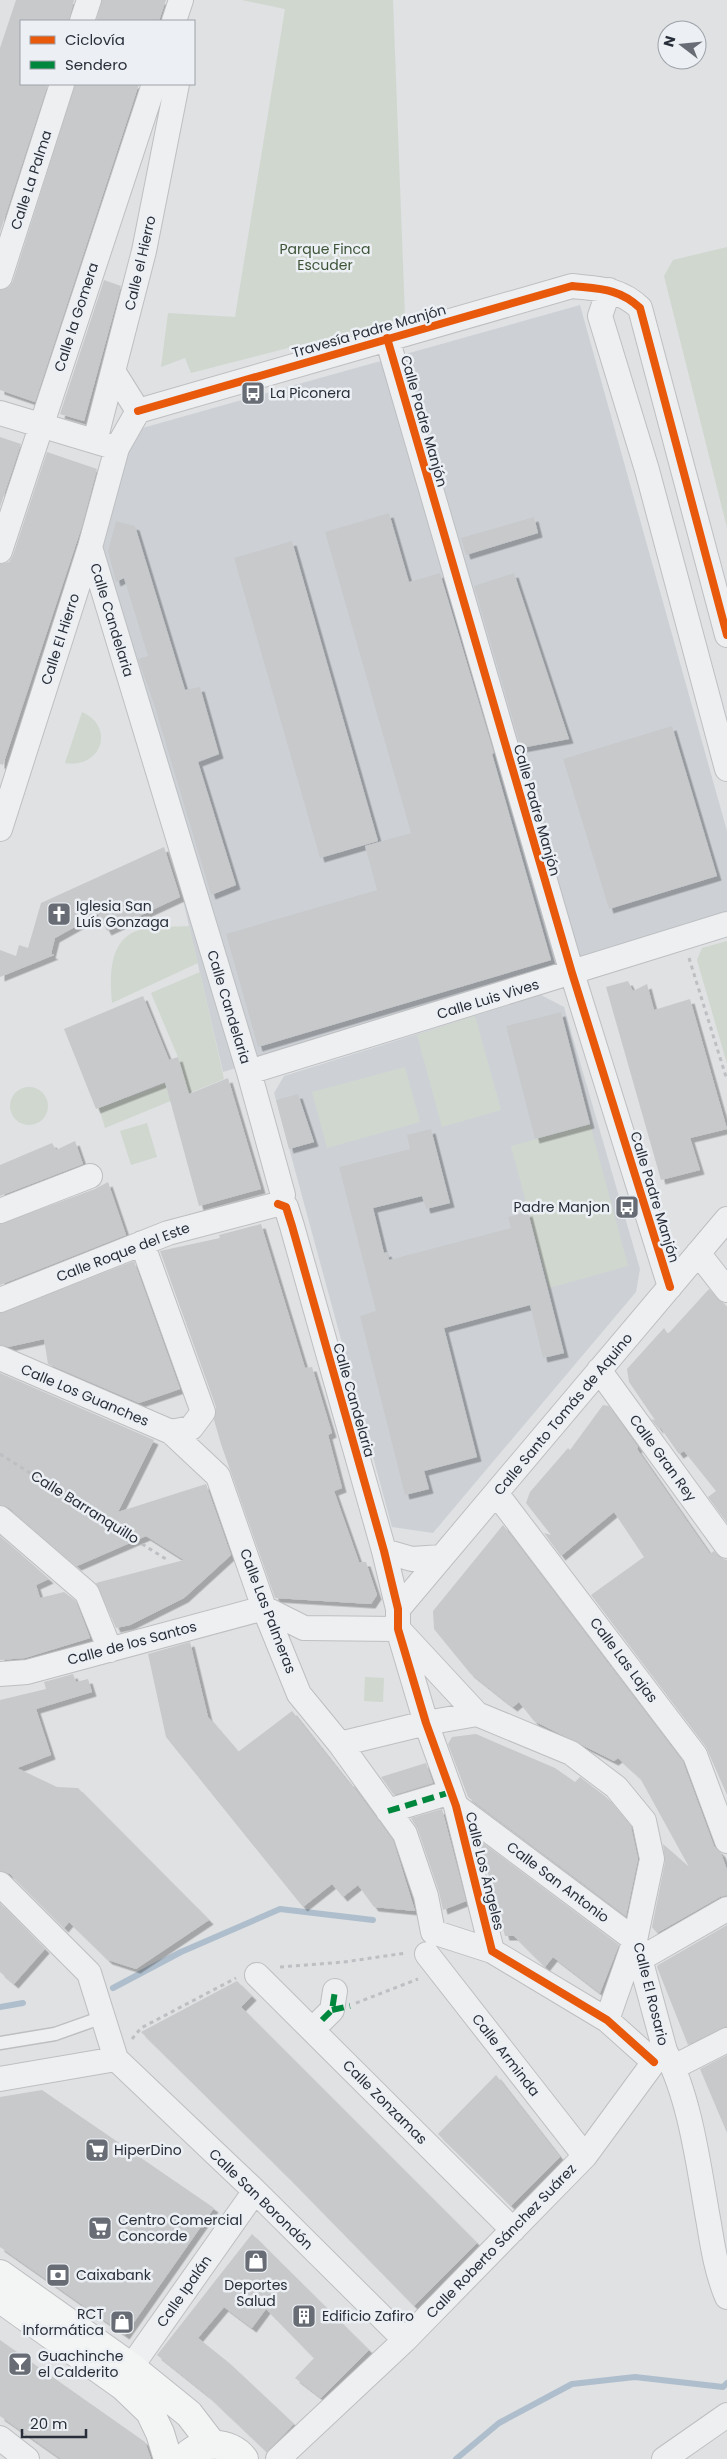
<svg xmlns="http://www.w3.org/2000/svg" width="727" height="2459" viewBox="0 0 727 2459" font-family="Poppins,sans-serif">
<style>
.built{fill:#cdd1d6}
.green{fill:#d0d7cf}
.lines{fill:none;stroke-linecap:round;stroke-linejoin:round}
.stream{stroke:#afbecc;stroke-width:6}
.building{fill:#c7c9cb;filter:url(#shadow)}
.lane-casing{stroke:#bdbfc1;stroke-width:15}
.street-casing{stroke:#bdbfc1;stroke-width:26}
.primary-casing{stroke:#bcbec0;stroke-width:30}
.path{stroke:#bdbfc2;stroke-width:3;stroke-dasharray:4 4;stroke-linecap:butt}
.lane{stroke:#eeeff0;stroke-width:12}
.street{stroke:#eeeff0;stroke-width:24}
.primary{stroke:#f3f4f4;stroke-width:28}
.quiet{stroke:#00873e;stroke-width:6;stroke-dasharray:12 6;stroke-linecap:butt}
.cycleway-casing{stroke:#eceff3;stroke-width:11}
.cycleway{stroke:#e8590c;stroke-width:8}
.labels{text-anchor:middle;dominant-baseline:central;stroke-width:5;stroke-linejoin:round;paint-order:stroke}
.street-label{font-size:14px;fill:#282f3a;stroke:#eceff3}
.park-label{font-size:14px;fill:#3d5437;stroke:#eceff3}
.poi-label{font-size:14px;fill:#282f3a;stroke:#eceff3;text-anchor:start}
</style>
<defs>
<filter id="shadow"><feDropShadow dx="4.5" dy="4.5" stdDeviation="0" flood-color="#0004"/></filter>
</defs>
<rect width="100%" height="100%" fill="#dfe1e3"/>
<path class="built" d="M580,305L727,831V921L223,1072L101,548L121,434Z
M541,995L564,1007L640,1269L636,1292L433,1533L392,1527L274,1093L284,1076Z"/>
<path class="green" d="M242,0H393L405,318L191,373L185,358L161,367L168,313L235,317L285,9Z
M727,247V528L664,276L673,260Z
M82,712C116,727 101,769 65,763Z
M189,926L198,963L112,1003C110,980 108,944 134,932C147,926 174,927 189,926Z
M727,941V1064L697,960L702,948Z
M200,972L224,1079L105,1128L99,1108L183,1077L178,1057L151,993Z
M475,1016L501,1110L442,1127L417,1035Z
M405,1067L420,1122L327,1148L312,1092Z
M10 1106a19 19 0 1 1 38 0a19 19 0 1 1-38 0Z
M147,1123L157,1157L131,1165L120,1131Z
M590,1124L628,1266L549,1288L511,1146Z
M365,1677L384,1678L383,1702L364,1701Z"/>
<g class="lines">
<path class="stream" d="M113,1988L181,1952L280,1909L373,1920
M0,2007L23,2003
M456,2459L499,2423L572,2384L635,2377L723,2387L727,2383"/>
</g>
<path class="building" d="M16,0H74L69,21H21V84H48L0,232V48Z
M102,0H166L159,21H96Z
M75,84H139L35,402L0,390V290L9,287L13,281Z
M104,280L121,286L84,421L60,414Z
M0,437L21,444L0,507Z
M47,452L97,469L82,526L3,765L0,764V564L9,562L13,555Z
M389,513L409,582L440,573L494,753L492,754L551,960L258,1047L226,934L377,890L365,846L411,833L325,532Z
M534,517L538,533L466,555L461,538Z
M116,521L135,526L185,690L200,687L219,754L198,762L236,885L211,895L154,704L138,659L148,656L124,578L116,582L108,551Z
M292,541L378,841L320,858L234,558Z
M514,573L569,739L521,748L474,586Z
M672,726L717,876L609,909L563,759Z
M164,847L180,897L107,931L98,914L55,938L51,954L54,955L0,977V950L16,956L19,945L28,948L41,903Z
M628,981L633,991L647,984L654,1010L690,999L727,1129L690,1138L700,1170L661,1180L606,987Z
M143,996L169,1060L178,1057L189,1094L228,1078L261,1189L199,1206L165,1082L96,1109L64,1029Z
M561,1012L590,1124L535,1139L506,1026Z
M298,1094L314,1142L289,1149L276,1100Z
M431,1129L450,1203L426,1209L422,1196L373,1208L384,1253L387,1252L389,1260L511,1228L508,1217L528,1212L564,1353L543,1358L530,1305L444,1328L477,1457L424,1471L429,1489L405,1495L360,1316L376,1311L339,1167L410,1149L407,1135Z
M75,1141L83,1164L0,1196V1165L52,1143L56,1150Z
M108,1182L126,1235L0,1285V1224L95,1189Z
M261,1224L305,1368L312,1367L332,1433L328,1435L342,1488L334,1491L359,1562H366L377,1595L371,1604L275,1598L221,1444L214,1420L216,1407L160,1251L220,1238L219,1235Z
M134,1261L180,1389L139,1403L48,1364L44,1339L8,1347L0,1345V1313Z
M709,1289L727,1307V1523L708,1497L716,1491L684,1451L679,1454L660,1427L659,1429L651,1419L655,1420L629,1382L627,1369L664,1328L668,1334Z
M0,1373L154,1440L118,1512L206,1484L231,1555L184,1598L130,1625L116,1628L96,1583L184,1560L146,1536L77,1566L9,1508L0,1505Z
M603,1405L609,1406L638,1447L637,1449L710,1554L714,1551L721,1558L727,1560V1795L706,1747L591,1595L644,1557L614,1512L561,1556L544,1533L551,1535L526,1503L530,1492L568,1448L570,1450Z
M503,1525L683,1762L714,1846L721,1853L727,1870V1895L720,1897L657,1933L652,1927L665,1862L663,1844L689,1867L640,1778L618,1758L614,1761L534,1721L519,1702L513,1707L470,1673L434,1629L433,1611Z
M0,1536L49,1579L36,1585L40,1598L64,1592L76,1601L90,1638L25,1658L0,1660Z
M190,1642L208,1717L238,1752L292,1711L348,1782H350L393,1840L415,1911L374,1907L358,1885L343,1897L332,1884L303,1907L166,1737L148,1654Z
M73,1674L76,1682L88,1679L92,1692L36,1709L51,1755L17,1768L57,1787L78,1788L209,1920L136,1969L108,1960L69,1922L64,1928L10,1874L0,1871V1700L46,1689L44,1682Z
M476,1734L555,1768L575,1782L580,1777L606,1797L631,1827L638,1859L626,1916L468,1797L448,1744L452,1737Z
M426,1763L433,1783L394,1795L381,1777Z
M442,1809L466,1901L443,1910L439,1892L418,1830L411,1818Z
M479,1840L619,1945L600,1993L553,1957L545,1967L514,1936H505Z
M0,1903L45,1949L14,1984L0,1972Z
M727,1925V2026L688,2045L657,1967L658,1965Z
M237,1981L252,1996L241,2007L477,2243L414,2306L285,2174L141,2032Z
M727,2055V2133L700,2069Z
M496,2075L560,2157L511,2206L438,2134Z
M42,2090L214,2208L125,2335L0,2247V2097Z
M252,2234L369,2350L321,2398L295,2378L314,2358L266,2309L252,2328L224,2307L198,2338L228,2362L294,2424L267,2452L207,2395L157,2355Z
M0,2340L145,2442L151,2459H61L0,2416Z"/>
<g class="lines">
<g class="lane-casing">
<path id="lane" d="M0,2043L55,2034L103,2017"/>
</g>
<g class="street-casing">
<path id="street" d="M82,21L89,0
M174,21L181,0
M0,277L62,84
M609,290L600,316L647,470L727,769
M387,338L572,973L670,1287
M113,371L138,411
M138,411L572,286C599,289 619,288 640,308L727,635
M0,413L117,448L138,411
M95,441L144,251L177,84
M90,547L249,1072L283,1195L278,1204
M0,551L154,84
M0,829L90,547L117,448
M249,1072L727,924
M278,1204L286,1207L292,1226L384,1551L398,1609V1629L426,1723L456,1806L492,1951L607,2020L654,2062
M0,1211L90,1176
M142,1243L203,1412L191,1428L171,1432
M698,1253L727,1290
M0,1300L168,1233L278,1204
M0,1358L171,1432L218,1476L264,1608L299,1694L340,1744L405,1834L426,1896L433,1932L492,1951
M599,1370L727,1546
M496,1493L695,1755L727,1841
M0,1518L87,1593L110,1650
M384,1551L412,1559L442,1557
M264,1608L304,1628L398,1629
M398,1609L727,1219
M401,1632L477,1714L571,1753L616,1787L644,1821L652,1859L635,1940L665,2051C691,2099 699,2170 709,2224C713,2249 717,2273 727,2297
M0,1674L27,1672L264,1608
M340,1744L426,1723L477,1714
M456,1806L635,1940L607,2020
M388,1811L451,1792
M0,1884L89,1973L116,2059L255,2191L405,2340
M427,1954L585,2156
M640,1959L727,1909
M257,1975L513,2230
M322,2020L332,2010L335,1991
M674,2067L727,2040
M0,2079L116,2059
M131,2367L255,2191
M0,2438L27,2459
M278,2459L405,2340L585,2156L654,2062L665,2051
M664,2459L727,2415"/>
</g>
<g class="primary-casing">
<path id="primary" d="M0,2274L131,2367L189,2414L212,2444
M5,2302L123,2386L150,2412L160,2433L168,2459
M184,2459C198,2440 230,2440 244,2459"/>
</g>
<path class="path" d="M689,958L727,1080
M0,1454L169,1561
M280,1967L344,1962L406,1953
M356,2003L418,1979
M132,2039L141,2028L236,1978"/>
<use href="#lane" class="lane"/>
<use href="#street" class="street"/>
<use href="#primary" class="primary"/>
<path class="quiet" d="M388,1811L451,1792
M332,2010L350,2006
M322,2020L332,2010L335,1991"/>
<g class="cycleway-casing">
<path id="cycleway" d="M387,338L572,973L670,1287
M138,411L572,286C599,289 619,288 640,308L727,635
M278,1204L286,1207L292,1226L384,1551L398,1609V1629L426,1723L456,1806L492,1951L607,2020L654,2062"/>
</g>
<use href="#cycleway" class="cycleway"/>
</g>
<defs>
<g id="bus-square" transform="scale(1.25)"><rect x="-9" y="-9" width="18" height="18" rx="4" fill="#686d75" stroke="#eceff3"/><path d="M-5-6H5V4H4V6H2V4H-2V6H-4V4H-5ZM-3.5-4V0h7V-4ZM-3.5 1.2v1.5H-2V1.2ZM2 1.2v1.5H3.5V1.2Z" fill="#fff"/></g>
<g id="church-square" transform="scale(1.25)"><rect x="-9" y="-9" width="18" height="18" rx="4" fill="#686d75" stroke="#eceff3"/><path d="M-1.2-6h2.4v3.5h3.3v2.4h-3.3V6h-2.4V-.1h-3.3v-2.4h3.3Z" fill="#fff"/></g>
<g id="supermarket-square" transform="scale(1.25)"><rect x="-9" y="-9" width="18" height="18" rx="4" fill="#686d75" stroke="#eceff3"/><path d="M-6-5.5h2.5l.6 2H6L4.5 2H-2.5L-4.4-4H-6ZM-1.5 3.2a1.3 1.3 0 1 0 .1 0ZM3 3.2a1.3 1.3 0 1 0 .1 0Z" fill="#fff"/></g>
<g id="shop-square" transform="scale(1.25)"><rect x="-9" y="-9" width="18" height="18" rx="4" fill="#686d75" stroke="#eceff3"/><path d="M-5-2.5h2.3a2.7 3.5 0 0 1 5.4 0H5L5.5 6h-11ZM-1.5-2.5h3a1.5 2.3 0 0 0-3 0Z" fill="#fff"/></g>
<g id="bank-square" transform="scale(1.25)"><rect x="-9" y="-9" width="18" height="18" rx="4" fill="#686d75" stroke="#eceff3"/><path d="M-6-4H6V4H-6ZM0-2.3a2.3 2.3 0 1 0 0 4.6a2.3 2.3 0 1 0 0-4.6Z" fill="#fff"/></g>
<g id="building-square" transform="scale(1.25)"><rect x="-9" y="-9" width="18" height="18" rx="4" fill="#686d75" stroke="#eceff3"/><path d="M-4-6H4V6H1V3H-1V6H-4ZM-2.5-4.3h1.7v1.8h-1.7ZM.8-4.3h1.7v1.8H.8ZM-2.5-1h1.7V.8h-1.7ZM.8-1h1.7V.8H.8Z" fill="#fff"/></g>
<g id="bar-square" transform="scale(1.25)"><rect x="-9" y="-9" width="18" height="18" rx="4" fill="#686d75" stroke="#eceff3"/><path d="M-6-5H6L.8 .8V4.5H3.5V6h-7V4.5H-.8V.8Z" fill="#fff"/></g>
</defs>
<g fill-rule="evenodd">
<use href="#bus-square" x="253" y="393"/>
<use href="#church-square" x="59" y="914"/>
<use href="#bus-square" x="627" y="1207"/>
<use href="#supermarket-square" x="97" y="2150"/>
<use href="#supermarket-square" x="100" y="2228"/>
<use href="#shop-square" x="256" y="2261"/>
<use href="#bank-square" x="58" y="2275"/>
<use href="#building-square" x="304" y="2316"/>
<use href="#shop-square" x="122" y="2322"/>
<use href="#bar-square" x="20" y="2364"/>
</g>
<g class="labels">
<g class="street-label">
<text transform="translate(31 180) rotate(-72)">Calle La Palma</text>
<text transform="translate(140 263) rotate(-77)">Calle el Hierro</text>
<text transform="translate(76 317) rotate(-72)">Calle la Gomera</text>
<text transform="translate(369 331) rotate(-16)">Travesía Padre Manjón</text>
<text transform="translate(424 421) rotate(74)">Calle Padre Manjón</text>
<text transform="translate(112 620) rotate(73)">Calle Candelaria</text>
<text transform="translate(60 639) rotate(-72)">Calle El Hierro</text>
<text transform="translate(537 810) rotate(74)">Calle Padre Manjón</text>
<text transform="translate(488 999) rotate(-17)">Calle Luis Vives</text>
<text transform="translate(229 1007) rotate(73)">Calle Candelaria</text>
<text transform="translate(655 1197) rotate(73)">Calle Padre Manjón</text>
<text transform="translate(123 1252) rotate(-21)">Calle Roque del Este</text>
<text transform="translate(85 1395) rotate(23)">Calle Los Guanches</text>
<text transform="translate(354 1400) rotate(74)">Calle Candelaria</text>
<text transform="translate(563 1414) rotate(-50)">Calle Santo Tomás de Aquino</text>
<text transform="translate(663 1458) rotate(54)">Calle Gran Rey</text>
<text transform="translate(85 1507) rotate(32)">Calle Barranquillo</text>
<text transform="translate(268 1611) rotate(69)">Calle Las Palmeras</text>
<text transform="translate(132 1643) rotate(-15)">Calle de los Santos</text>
<text transform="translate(624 1660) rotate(53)">Calle Las Lajas</text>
<text transform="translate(485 1871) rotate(76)">Calle Los Ángeles</text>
<text transform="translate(558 1882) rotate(37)">Calle San Antonio</text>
<text transform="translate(651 1994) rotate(76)">Calle El Rosario</text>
<text transform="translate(506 2055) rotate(52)">Calle Arminda</text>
<text transform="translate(385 2102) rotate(45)">Calle Zonzamas</text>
<text transform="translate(261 2199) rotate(44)">Calle San Borondón</text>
<text transform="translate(501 2241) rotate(-46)">Calle Roberto Sánchez Suárez</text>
<text transform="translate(184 2291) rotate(-55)">Calle Ipalán</text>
</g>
<g class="park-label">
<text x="325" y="249">Parque Finca<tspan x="325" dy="16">Escuder</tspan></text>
</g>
<g class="poi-label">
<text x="270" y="393">La Piconera</text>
<text x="76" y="906">Iglesia San<tspan x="76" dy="16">Luís Gonzaga</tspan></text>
<text x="610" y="1207" text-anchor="end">Padre Manjon</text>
<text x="114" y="2150">HiperDino</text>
<text x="118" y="2220">Centro Comercial<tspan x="118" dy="16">Concorde</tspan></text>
<text x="76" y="2275">Caixabank</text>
<text x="256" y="2285" text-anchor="middle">Deportes<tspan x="256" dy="16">Salud</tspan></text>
<text x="104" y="2314" text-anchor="end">RCT<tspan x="104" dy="16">Informática</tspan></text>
<text x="322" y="2316">Edificio Zafiro</text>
<text x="38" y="2356">Guachinche<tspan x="38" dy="16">el Calderito</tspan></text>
</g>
</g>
<rect x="20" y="20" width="175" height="65" fill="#eceff3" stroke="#9ea2a9"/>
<rect x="30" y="36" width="25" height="8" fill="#e8590c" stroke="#9ea2a9"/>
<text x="65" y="45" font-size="15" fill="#282f3a">Ciclovía</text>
<rect x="30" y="61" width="25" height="8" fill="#00873e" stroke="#9ea2a9"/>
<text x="65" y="70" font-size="15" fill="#282f3a">Sendero</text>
<g transform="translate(682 45) rotate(286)"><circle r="24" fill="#eceff3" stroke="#9ea2a9"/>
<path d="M0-4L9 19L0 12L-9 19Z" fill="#686d75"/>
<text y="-8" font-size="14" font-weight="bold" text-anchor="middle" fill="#282f3a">N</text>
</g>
<path d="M22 2429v8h64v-8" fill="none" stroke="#282f3a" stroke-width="2.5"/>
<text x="30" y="2429" font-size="15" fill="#282f3a" stroke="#eceff3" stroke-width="4" paint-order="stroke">20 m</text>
</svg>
